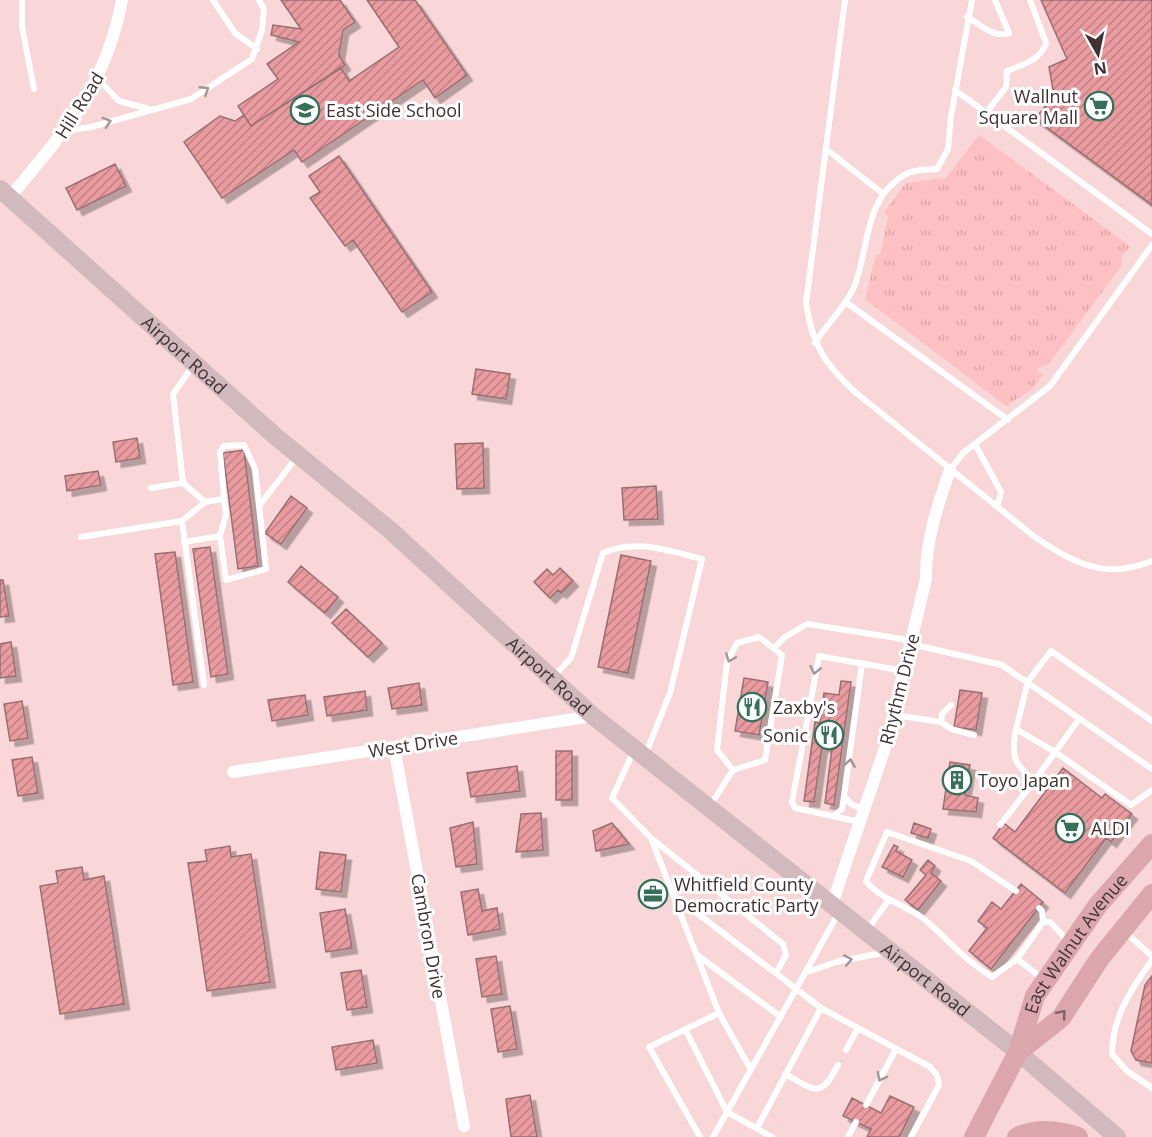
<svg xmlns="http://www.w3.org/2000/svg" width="1152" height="1137" viewBox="0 0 1152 1137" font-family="'Open Sans',sans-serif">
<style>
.grass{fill:url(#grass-tufts)}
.building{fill:url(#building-hatch);stroke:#966f71;stroke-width:1.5;filter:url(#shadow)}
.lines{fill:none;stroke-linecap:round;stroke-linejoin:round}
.lane{stroke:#fff;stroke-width:6}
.street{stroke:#fff;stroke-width:12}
.secondary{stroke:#d2babc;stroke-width:18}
.primary{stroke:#dca7ac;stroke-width:20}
.oneway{stroke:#a09898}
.oneway2{stroke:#806063}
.labels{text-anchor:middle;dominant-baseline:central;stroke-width:6;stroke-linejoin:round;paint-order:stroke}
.poi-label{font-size:18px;fill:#423132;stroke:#fff;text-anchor:start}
.street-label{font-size:18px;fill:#423132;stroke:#fff}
</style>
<defs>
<pattern id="grass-tufts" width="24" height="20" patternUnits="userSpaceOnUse" patternTransform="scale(1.5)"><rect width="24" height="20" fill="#fec1c3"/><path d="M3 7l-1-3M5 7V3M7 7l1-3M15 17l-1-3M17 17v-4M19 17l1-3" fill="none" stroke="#dba6a8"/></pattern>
<pattern id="building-hatch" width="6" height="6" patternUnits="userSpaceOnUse" patternTransform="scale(1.5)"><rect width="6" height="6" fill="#ea9ba0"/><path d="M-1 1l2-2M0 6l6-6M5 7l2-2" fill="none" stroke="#bf7f83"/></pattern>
<filter id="shadow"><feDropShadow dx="5.5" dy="5.5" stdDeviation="0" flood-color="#0004"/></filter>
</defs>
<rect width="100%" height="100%" fill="#f9d6d7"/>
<path class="grass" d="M979,135L1130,246L1122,256V265L1049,364L1038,368L1037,373H1044L1032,389L1006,406L865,299L876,254L880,256L888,216L884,212L906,183L940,178L944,180Z"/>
<path class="building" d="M281,0H340L355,22L343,30L339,55L345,65L251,126L238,106L278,79L267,64L299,42L271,35L273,25L301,29Z
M367,0H415L467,75L435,98L423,80L302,162L294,150L222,198L184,142L220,116L235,121L244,115L251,126L341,68L349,81L399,47Z
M1041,0H1152V205L1035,119L1054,95L1049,67L1067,59Z
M339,156L432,292L402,312L353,240L345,246L310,198L320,192L309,176Z
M115,164L126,186L77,210L66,188Z
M476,369L510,374L506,399L472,394Z
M137,438L140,458L116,462L113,442Z
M483,443L484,488L457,489L455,444Z
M244,450L258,566L238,569L223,453Z
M98,471L101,485L67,491L65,476Z
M656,486L658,519L624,520L622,488Z
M291,496L307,508L281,544L265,533Z
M210,547L228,674L211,677L193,549Z
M175,552L193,682L173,685L155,554Z
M621,555L651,561L628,673L598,667Z
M301,566L338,597L325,613L288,582Z
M560,568L573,581L561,593L558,590L550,598L534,582L547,569L553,575Z
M0,580H3L9,616L0,617Z
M346,609L382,643L368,657L332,623Z
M11,642L16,676L0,678V644Z
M744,678L768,682L759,735L735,731Z
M841,681L851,682L834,805L825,803L832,748L822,746L814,802L804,801L815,722L820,723L824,693L839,695Z
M419,683L422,705L392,709L388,688Z
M960,690L982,693L976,730L954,727Z
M365,691L367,710L327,716L324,697Z
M305,695L308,715L272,721L268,700Z
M22,701L28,738L10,741L4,704Z
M556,751H572V800H556Z
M32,757L38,793L18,796L12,760Z
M950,762L970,765L965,795L978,798L976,812L943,809Z
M517,766L520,791L471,797L467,773Z
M1063,768L1102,798L1105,794L1132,814L1111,842L1106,838L1065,893L993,838L1004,823L1015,832Z
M541,813L543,850L516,852L521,814Z
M473,822L477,864L456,867L450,828Z
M612,823L629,844L596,851L593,831Z
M914,823L931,829L928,838L911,833Z
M894,845L898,847L896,851L912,860L903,877L882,867Z
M230,846L231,857L251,854L270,982L207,991L188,863L207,861L205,850Z
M320,852L346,855L341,892L316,889Z
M928,860L935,866L931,873L941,881L918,910L905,900L926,875L920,870Z
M82,867L84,880L104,876L124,1004L60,1014L40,886L58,883L56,871Z
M1021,884L1043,902L991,969L969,951L987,928L978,921L992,902L1001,909Z
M478,889L482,911L497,908L500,929L468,935L461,892Z
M345,909L352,948L326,952L320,913Z
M496,956L502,994L482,997L476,959Z
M361,970L367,1007L347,1010L341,973Z
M1152,976V1063L1136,1060L1131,1051L1145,985Z
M510,1006L517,1049L498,1052L491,1009Z
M373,1040L377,1063L336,1070L332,1047Z
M530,1095L537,1137H511L506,1099Z
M890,1096L914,1107L899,1137H867L871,1129L843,1116L852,1098L881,1113Z"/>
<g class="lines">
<path class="lane" d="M22,0V27L34,89
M213,0L235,33L257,49
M845,0L806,303C812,345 825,364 855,392L1036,538C1076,564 1105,580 1152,561
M967,17C980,24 994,39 1009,33L995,0
M97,78L119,101L149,109
M955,90L1152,234
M986,113L1006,87L1007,71C1022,65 1041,60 1046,43L1030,0
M64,131L91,127L191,99L252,59L262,30L264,9L259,0
M826,149L882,193
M847,303L1008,420
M815,343C827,323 845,308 854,287C870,247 863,198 906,174C914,169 928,170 937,169L948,149L951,116L972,0
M975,444L1001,492L997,507
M950,470L963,453L1050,386L1152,245
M151,488L183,483L173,394L193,366
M205,502L224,499L220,452L224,446L244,445L255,469L266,569L226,580L220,536L226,514L224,499
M259,506L296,458
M182,521L204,685
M81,537L182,521L205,502L183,483
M184,542L220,536
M774,648L785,637L807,624L903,639L911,644L1002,665L1152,769
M862,663L844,796L851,804L864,810
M554,676L571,658L603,553C635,538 669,551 702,559L670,693L646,753
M894,715L941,722L951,729L974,735
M1152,721L1051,651L1028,681L1016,729L1055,752L1131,805L1152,790
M941,722L942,714L951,705
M1016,729C1011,755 1013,765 1035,780L1079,719
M634,750L612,798L651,838L783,944L786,955L776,973
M710,806L733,770L765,760L782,655L759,637L737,643L727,662L717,750L733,770
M835,815L842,809L844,796
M860,822L795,808L792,802L819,656L904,671
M1000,825L1035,780
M651,838L719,1013L751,1070
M1016,891L971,861L887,832L866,881C882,901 905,904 924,919C949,940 963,959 992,977L1017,959
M676,897L821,1008
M1039,908L1042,911L1043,922
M867,930L888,901
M1125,932L1152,956
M697,955L781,1017
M1152,960C1131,989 1112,1018 1112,1054L1127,1071L1152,1088
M807,972L836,962L887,952
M1043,979L1017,959L1043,922H1050L1070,943
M685,1029L727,1112L772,1137
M846,1050L858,1028
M785,1074C816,1091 820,1099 838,1065
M866,1105L896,1049
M757,1128L821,1008L930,1067L937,1075L939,1085L911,1137
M700,1137L649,1047L719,1013
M713,1137L838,914
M848,1137L856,1122"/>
<path class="street" d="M10,197C64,132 106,86 122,0
M394,747L464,1126
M233,772L593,716
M832,904L886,745L926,579C925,542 938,504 950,470"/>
<path class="secondary" id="s1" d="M0,189L275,436L390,530L593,716L1018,1052L1117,1137"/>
<g class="primary">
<path d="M1018,1052L1061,1018L1100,958L1152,894"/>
<path id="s2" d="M974,1137L1018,1052L1035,996L1098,905L1152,844"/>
<path d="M1017,1137C1037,1128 1058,1130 1078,1137"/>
</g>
</g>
<defs><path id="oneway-chevron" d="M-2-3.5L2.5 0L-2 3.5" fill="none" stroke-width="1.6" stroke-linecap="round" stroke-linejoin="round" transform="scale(1.5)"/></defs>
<g class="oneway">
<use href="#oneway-chevron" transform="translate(205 90) rotate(-33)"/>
<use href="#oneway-chevron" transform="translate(107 122) rotate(-18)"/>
<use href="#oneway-chevron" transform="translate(730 658) rotate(112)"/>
<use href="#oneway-chevron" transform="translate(815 670) rotate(103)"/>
<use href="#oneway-chevron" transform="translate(850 763) rotate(-81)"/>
<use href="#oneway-chevron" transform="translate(848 960) rotate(-11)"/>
<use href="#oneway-chevron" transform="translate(881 1077) rotate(118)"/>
</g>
<use class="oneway2" href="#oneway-chevron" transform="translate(1062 1014) rotate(-50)"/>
<defs>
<g id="supermarket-ring" transform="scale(1.5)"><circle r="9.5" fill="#fff" stroke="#357059" stroke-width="1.5"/><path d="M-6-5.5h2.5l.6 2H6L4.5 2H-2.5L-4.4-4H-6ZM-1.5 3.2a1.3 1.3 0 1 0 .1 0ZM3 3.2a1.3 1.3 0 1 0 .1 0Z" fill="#357059"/></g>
<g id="school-ring" transform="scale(1.5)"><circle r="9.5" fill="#fff" stroke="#357059" stroke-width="1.5"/><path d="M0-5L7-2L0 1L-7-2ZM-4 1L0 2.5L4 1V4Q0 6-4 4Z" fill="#357059"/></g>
<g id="restaurant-ring" transform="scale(1.5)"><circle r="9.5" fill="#fff" stroke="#357059" stroke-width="1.5"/><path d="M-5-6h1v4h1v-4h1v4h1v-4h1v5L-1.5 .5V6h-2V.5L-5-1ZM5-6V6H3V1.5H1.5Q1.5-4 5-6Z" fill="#357059"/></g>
<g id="building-ring" transform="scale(1.5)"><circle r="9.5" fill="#fff" stroke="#357059" stroke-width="1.5"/><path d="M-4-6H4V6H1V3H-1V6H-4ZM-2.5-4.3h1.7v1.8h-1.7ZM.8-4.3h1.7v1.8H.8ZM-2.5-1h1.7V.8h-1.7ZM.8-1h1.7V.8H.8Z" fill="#357059"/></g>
<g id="office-ring" transform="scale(1.5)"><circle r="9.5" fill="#fff" stroke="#357059" stroke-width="1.5"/><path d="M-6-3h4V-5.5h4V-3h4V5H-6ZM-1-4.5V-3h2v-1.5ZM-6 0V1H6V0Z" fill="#357059"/></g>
</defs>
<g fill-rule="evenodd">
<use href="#supermarket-ring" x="1099" y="106"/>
<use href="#school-ring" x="305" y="110"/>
<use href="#restaurant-ring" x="752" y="707"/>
<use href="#restaurant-ring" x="829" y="735"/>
<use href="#building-ring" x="957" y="780"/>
<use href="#supermarket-ring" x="1070" y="828"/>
<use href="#office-ring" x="653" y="894"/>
</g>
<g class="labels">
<g class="poi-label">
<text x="1078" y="96" text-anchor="end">Wallnut<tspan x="1078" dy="21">Square Mall</tspan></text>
<text x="326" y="110">East Side School</text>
<text x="773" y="707">Zaxby's</text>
<text x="808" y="735" text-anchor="end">Sonic</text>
<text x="978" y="780">Toyo Japan</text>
<text x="1091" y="828">ALDI</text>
<text x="674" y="884">Whitfield County<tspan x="674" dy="21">Democratic Party</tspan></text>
</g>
<g class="street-label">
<text transform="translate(79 105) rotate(-58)">Hill Road</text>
<text stroke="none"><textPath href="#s1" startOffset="248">Airport Road</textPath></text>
<text stroke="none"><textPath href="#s1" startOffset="734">Airport Road</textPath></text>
<text transform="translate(899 689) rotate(-76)">Rhythm Drive</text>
<text transform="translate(413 744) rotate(-9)">West Drive</text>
<text transform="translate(429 936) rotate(80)">Cambron Drive</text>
<text stroke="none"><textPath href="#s2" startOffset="220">East Walnut Avenue</textPath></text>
<text stroke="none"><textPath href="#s1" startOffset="1218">Airport Road</textPath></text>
</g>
</g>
<g transform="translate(1098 54) rotate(171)" stroke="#ffffff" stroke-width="4.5" paint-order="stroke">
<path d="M0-4.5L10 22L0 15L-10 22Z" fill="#423132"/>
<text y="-9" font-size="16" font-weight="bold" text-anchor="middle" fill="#423132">N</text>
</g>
</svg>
